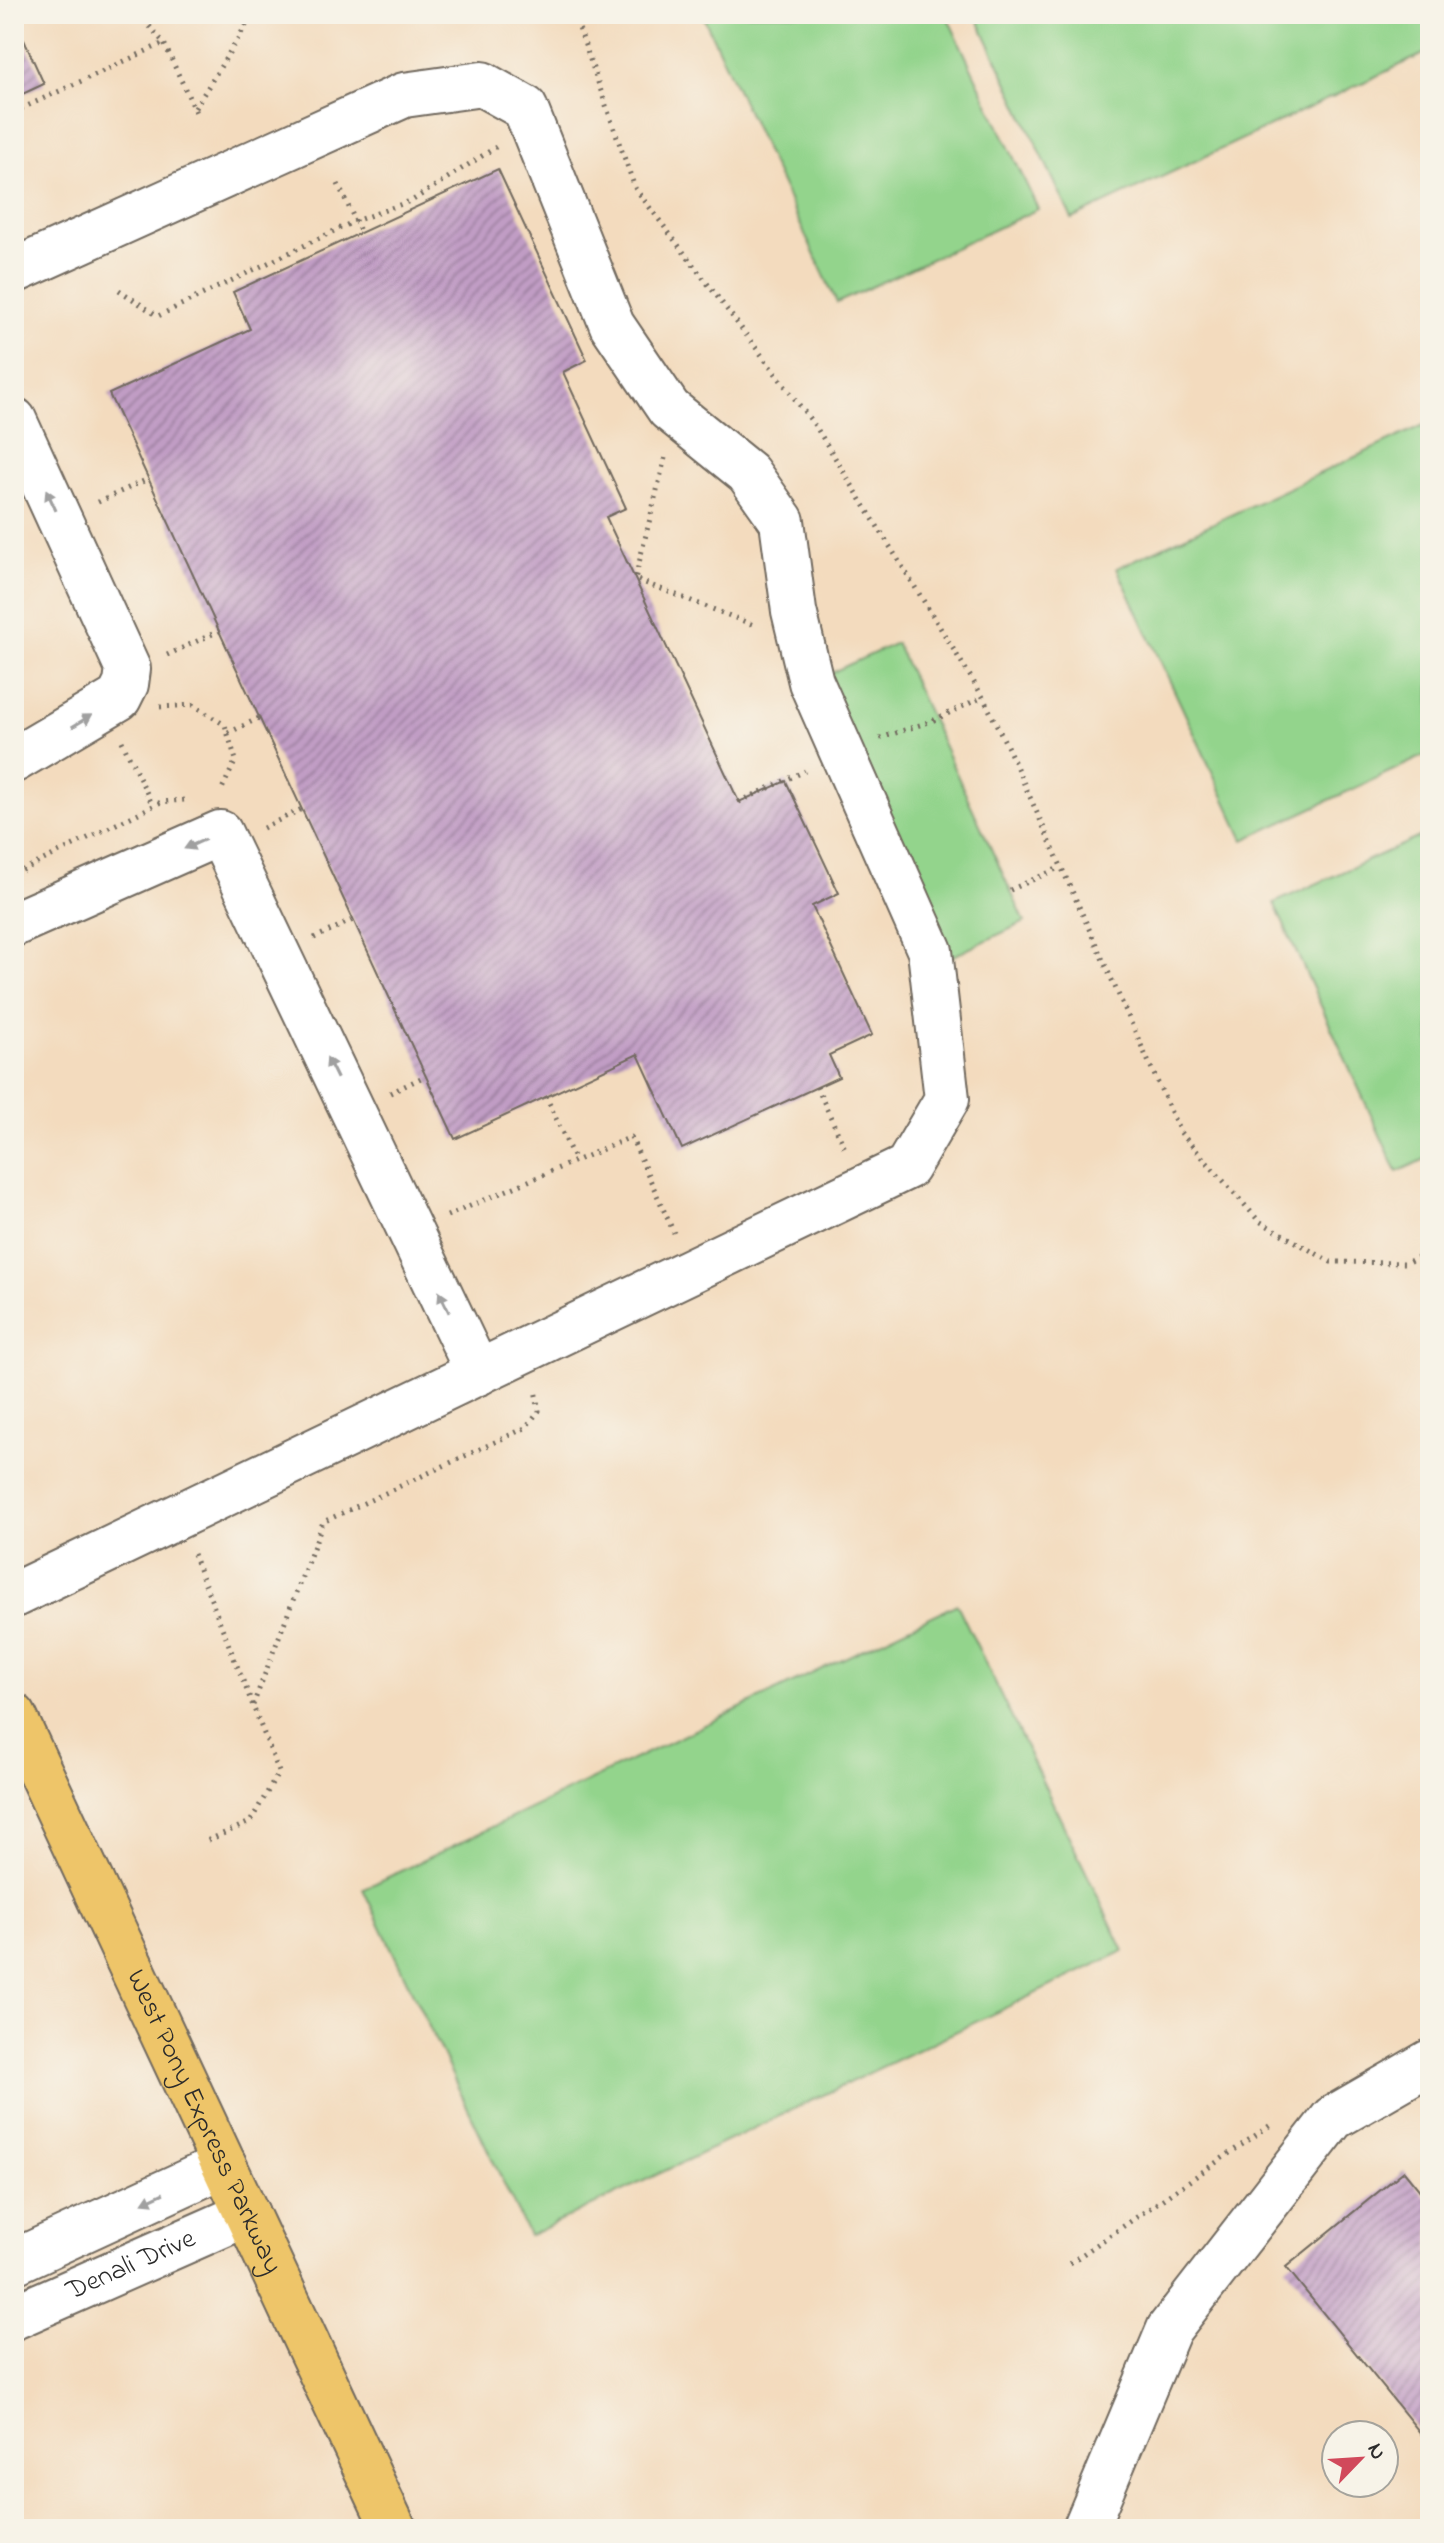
<svg xmlns="http://www.w3.org/2000/svg" width="1444" height="2543" viewBox="0 0 1444 2543" font-family="'Indie Flower',sans-serif">
<style>
.grass{fill:#93d48c;stroke:#5f805c;stroke-width:2}
.building{fill:url(#building-hatch)}
.lines{fill:none;stroke-linecap:round;stroke-linejoin:round}
.minor-casing{stroke:#71695e;stroke-width:48}
.major-casing{stroke:#71695e;stroke-width:48}
.path{stroke:#71695e;stroke-width:5;stroke-dasharray:2 6;stroke-linecap:butt}
.minor{stroke:#fff;stroke-width:44}
.major{stroke:#eec569;stroke-width:44}
.oneway{fill:#a0a0a0}
.labels{text-anchor:middle;dominant-baseline:central;stroke-width:8;stroke-linejoin:round;paint-order:stroke}
.street-label{font-size:28px;fill:#2b2b2b;stroke:#f7f3e8}
</style>
<defs>
<pattern id="building-hatch" width="6" height="6" patternUnits="userSpaceOnUse" patternTransform="scale(2)"><rect width="6" height="6" fill="#c19dc5"/><path d="M-1 1l2-2M0 6l6-6M5 7l2-2" fill="none" stroke="#9d80a0"/></pattern>
</defs>
<rect width="100%" height="100%" fill="#f7f3e8"/>
<filter id="ink" filterUnits="userSpaceOnUse"><feTurbulence type="fractalNoise" baseFrequency=".0125" numOctaves="2"/><feDisplacementMap in="SourceGraphic" scale="16" xChannelSelector="R" yChannelSelector="G"/><feConvolveMatrix kernelMatrix="1 2 1 2 8 2 1 2 1" color-interpolation-filters="sRGB"/></filter>
<filter id="wash" filterUnits="userSpaceOnUse"><feTurbulence type="fractalNoise" baseFrequency=".006" numOctaves="4" result="noise"/><feDisplacementMap in="SourceGraphic" scale="32" xChannelSelector="R" yChannelSelector="G"/><feGaussianBlur stdDeviation="1.8" result="paint"/><feColorMatrix in="noise" values="0 0 0 0 0 0 0 0 0 0 0 0 0 0 0 0 0 1.4 0 .05"/><feComposite in="paint" operator="in"/></filter>
<g filter="url(#wash)">
<rect width="100%" height="100%" fill="#f3dbbe"/>
<path class="grass" d="M702,14H946L1038,209L837,303Z
M975,14H1430V51L1072,219Z
M1430,422V753L1244,840L1117,568Z
M896,643L1025,922L941,962L811,682Z
M1430,832V1157L1397,1172L1274,903Z
M957,1604L1124,1951L529,2236L363,1889Z"/>
<g id="blocks">
<path class="building" d="M14,18L44,84L14,98Z
M498,169L587,360L563,372L626,508L606,517L739,802L786,781L839,893L812,906L872,1035L829,1055L839,1077L682,1149L638,1054L455,1139L109,394L250,329L233,292Z
M1404,2171L1430,2203V2445L1286,2267Z"/>
</g>
</g>
<g filter="url(#ink)">
<use href="#blocks" fill-opacity="0" stroke="#71695e" stroke-width="2"/>
<g class="lines">
<g class="minor-casing">
<g id="minor">
<path d="M14,271L404,95L482,84L525,108L612,325L669,409L748,473L782,521L794,611L811,682L930,951L947,1099L907,1167L14,1595"/>
<path d="M14,420L128,669L126,684L119,698L14,760"/>
<path d="M14,924L220,833L478,1373"/>
<path d="M14,2262L224,2165"/>
<path id="s1" d="M14,2317L247,2214"/>
<path d="M1085,2529L1169,2329L1333,2118L1430,2062"/>
</g>
</g>
<g class="major-casing">
<g id="major">
<path id="s2" d="M14,1716L394,2529"/>
</g>
</g>
<path class="path" d="M139,14L164,43L198,117
M574,14L635,188L816,427L983,697L1008,748L1180,1132L1259,1221L1331,1262L1406,1263L1430,1251
M15,21L30,14
M195,108L253,14
M14,112L164,43
M338,184L361,233
M119,290L158,316L355,221L413,200L496,147
M665,458L635,579L756,626
M98,502L148,479
M167,655L219,631
M160,707L193,705L225,725L236,760L221,791
M228,733L259,718
M880,738L932,721L983,697
M122,741L153,806
M739,802L805,771
M263,828L302,809
M15,874L161,802L184,800
M1010,890L1061,867
M314,938L353,920
M817,1087L846,1151
M390,1093L425,1076
M546,1096L575,1161
M447,1216L631,1137L674,1233
M193,1554L279,1772L250,1822L204,1842
M253,1705L323,1522L525,1428L539,1411L535,1390
M1070,2263L1272,2124"/>
<use href="#minor" class="minor"/>
<use href="#major" class="major"/>
</g>
<defs><path id="oneway-solid" d="M-6-.8H1V-3.2L6.5 0L1 3.2V.8H-6Z" transform="scale(2)"/></defs>
<g class="oneway">
<use href="#oneway-solid" transform="translate(51 500) rotate(-115)"/>
<use href="#oneway-solid" transform="translate(82 721) rotate(-31)"/>
<use href="#oneway-solid" transform="translate(195 844) rotate(156)"/>
<use href="#oneway-solid" transform="translate(332 1068) rotate(-116)"/>
<use href="#oneway-solid" transform="translate(444 1302) rotate(-116)"/>
<use href="#oneway-solid" transform="translate(153 2198) rotate(155)"/>
</g>
</g>
<g class="labels">
<g class="street-label">
<text stroke="none"><textPath href="#s2" startOffset="448">West Pony Express Parkway</textPath></text>
<text stroke="none"><textPath href="#s1" startOffset="128">Denali Drive</textPath></text>
</g>
</g>
<rect width="1444" height="2543" fill="none" stroke="#f7f3e8" stroke-width="48"/>
<g transform="translate(1360 2459) rotate(65)"><circle r="38" fill="#f7f3e8" stroke="#a5a39c" stroke-width="2"/>
<path d="M0-6L14 30L0 20L-14 30Z" fill="#d1495b"/>
<text y="-12" font-size="22" font-weight="bold" text-anchor="middle" fill="#2b2b2b">N</text>
</g>
</svg>
